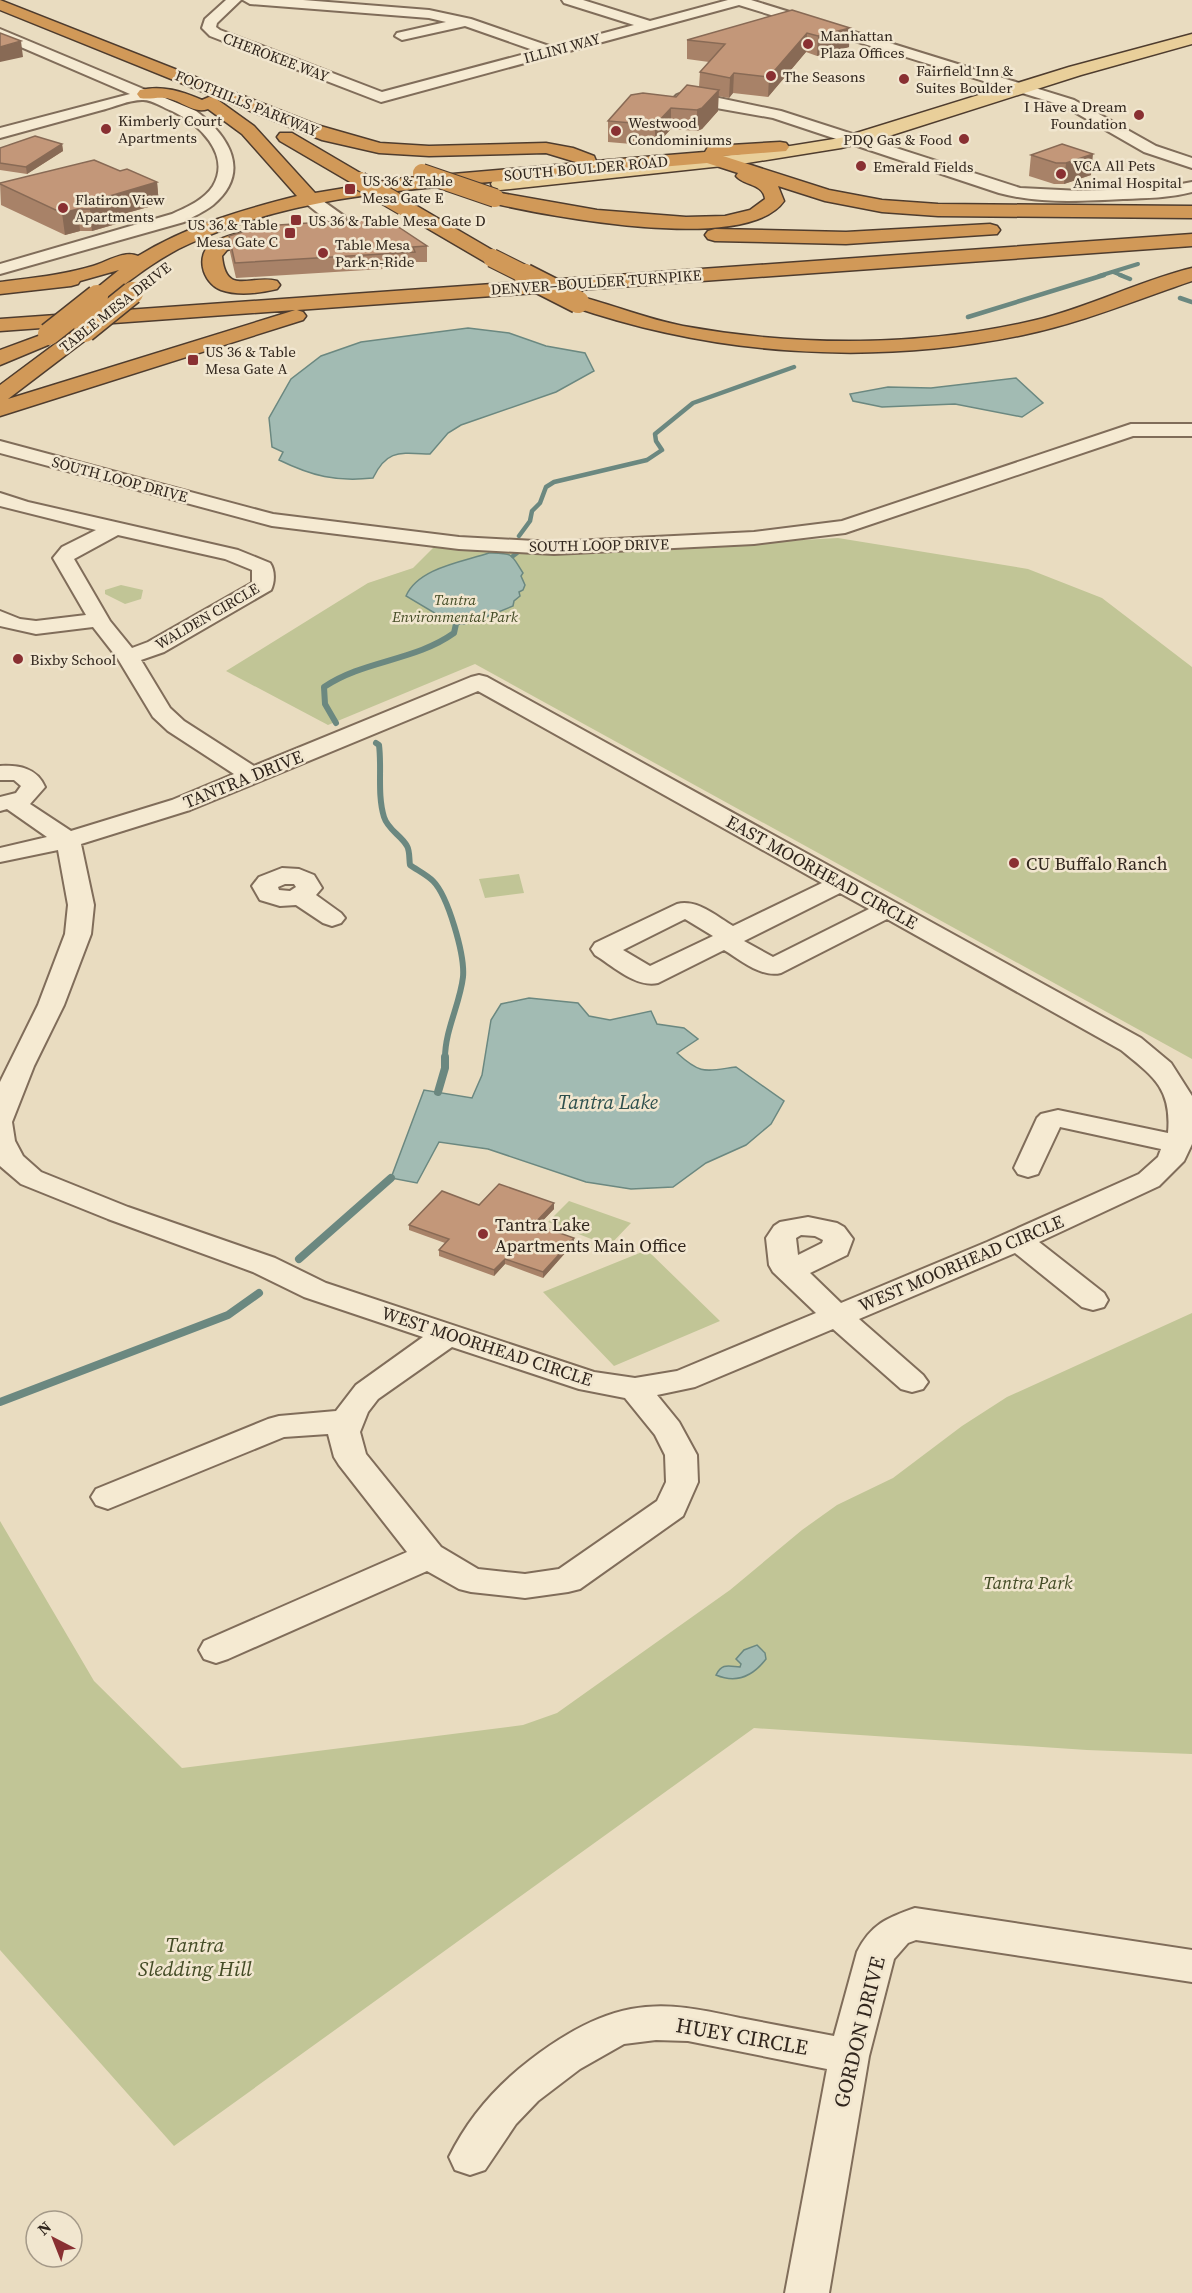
<svg xmlns="http://www.w3.org/2000/svg" width="1192" height="2293" viewBox="0 0 1192 2293" font-family="'Source Serif 4',serif">
<style>
.green{fill:#c1c596}
.water{fill:#a2bbb3;stroke:#6b8880;stroke-width:1.5}
.lines{fill:none;stroke-linecap:round;stroke-linejoin:round}
.stream-far3{stroke:#6b8880;stroke-width:4}
.stream-far2{stroke:#6b8880;stroke-width:4.5}
.stream-far1{stroke:#6b8880;stroke-width:6}
.stream{stroke:#6b8880;stroke-width:8}
.minor-casing{stroke:#806d5a;stroke-width:4}
.major-casing{stroke:#4e3c2e;stroke-width:3}
.highway-casing{stroke:#4e3c2e;stroke-width:3}
.minor{fill:#f5ead2;fill-rule:evenodd}
.major{fill:#e9cf9a;fill-rule:evenodd}
.highway{fill:#d19958;fill-rule:evenodd}
.highway-bridge-far1-casing{stroke:#4e3c2e;stroke-width:20;stroke-linecap:butt}
.highway-bridge-casing{stroke:#4e3c2e;stroke-width:25;stroke-linecap:butt}
.highway-bridge-far1{stroke:#d19958;stroke-width:18}
.highway-bridge{stroke:#d19958;stroke-width:22}
.wall{fill:#a88268}
.shaded-wall{fill:#886a55}
.building{fill:#c39779;stroke:#886a55;stroke-width:1.5}
.poi-dot{fill:#893032;stroke:#f1e6cf;stroke-width:2}
.labels{text-anchor:middle;dominant-baseline:central;stroke-width:5;stroke-linejoin:round;paint-order:stroke}
.far-poi-label{font-size:15px;fill:#31261d;stroke:#f1e6cf;text-anchor:start}
.far-street-label{font-size:15px;fill:#31261d;stroke:#f1e6cf}
.far-park-label{font-size:15px;font-style:italic;fill:#434b25;stroke:#f1e6cf}
.street-label{font-size:18px;fill:#31261d;stroke:#f1e6cf}
.poi-label{font-size:18px;fill:#31261d;stroke:#f1e6cf;text-anchor:start}
.park-label{font-size:18px;font-style:italic;fill:#434b25;stroke:#f1e6cf}
.water-label{font-size:20px;font-style:italic;fill:#2d4f4d;stroke:#f1e6cf}
.near-park-label{font-size:21px;font-style:italic;fill:#434b25;stroke:#f1e6cf}
.near-street-label{font-size:21px;fill:#31261d;stroke:#f1e6cf}
</style>
<rect width="100%" height="100%" fill="#e9dcc0"/>
<path class="green" d="M838,538L1028,569L1102,598L1192,667V1059L475,664L328,725L226,671L368,583L413,568L435,546L570,553Z
M121,585L143,590L141,599L125,604L105,594V590Z
M519,874L524,893L485,898L479,879Z
M569,1201L631,1223L609,1246L548,1222Z
M647,1250L720,1321L614,1366L543,1292Z
M1192,1313V1754L1087,1750L754,1728L174,2146L0,1950V1521L94,1681L182,1768L523,1725L557,1713L730,1590L802,1530L837,1505L893,1478L962,1426L1007,1397Z"/>
<path class="water" d="M468,328L509,333L546,346L585,353L594,371L556,392L461,425L448,433L430,454C400,453 387,449 373,478C336,482 312,476 279,460L283,452L272,447L269,418L291,379L321,356L361,342Z
M1016,378L1043,403L1022,417L955,404L882,407L853,401L850,394L888,387L931,388Z
M489,553C515,554 510,553 523,573L521,576L525,585L523,590L519,592L520,596L514,601L513,606L486,617L464,624H453L406,596C418,568 462,562 489,553Z
M529,998L578,1003L589,1016L610,1020L651,1011L657,1024L684,1028L698,1039L677,1053C701,1075 705,1071 736,1067L784,1101L771,1124L746,1145L706,1163L673,1187L631,1189L586,1182L488,1149L439,1142L417,1183L391,1178L424,1090L472,1098L482,1075L491,1020L501,1004Z
M757,1645L765,1653L766,1659C753,1676 737,1684 716,1675C722,1663 728,1666 740,1667L741,1664L736,1659L744,1650Z"/>
<g class="lines">
<path class="stream-far3" d="M1113,272L1123,276
M1099,276L1138,264"/>
<path class="stream-far2" d="M1120,275L1130,279
M1180,298L1192,302
M968,317L1104,275
M519,536L530,521L532,511L540,503L546,487L554,482L647,460L662,450L656,441L655,434L693,403L794,367
M513,556L517,553"/>
<path class="stream-far1" d="M336,723L325,704L324,687C364,660 415,661 454,633L456,624
M376,743L379,745C382,768 377,794 384,817C388,830 401,835 407,846C410,851 409,860 410,865C417,870 427,875 433,881C448,896 465,955 463,977C460,1004 445,1030 445,1058"/>
<path class="stream" d="M438,1092L445,1068V1057
M299,1259L391,1178
M0,1402L228,1315L259,1293"/>
<g class="minor-casing">
<path id="minor" d="M226,0H241L217,23L216,27L220,30L382,92L536,51L465,26L402,40L395,36L397,33L446,22L429,18L250,4L243,0H303L429,10L471,19L552,47L634,25L564,3L562,0H583L650,21L728,0H751L1074,100L1156,146L1192,158V168L1144,152L1064,106L739,5L381,102L210,36L202,28L205,19Z
M0,29L196,111C229,136 252,172 213,205C204,212 194,216 184,222L0,274V264L172,214C187,207 204,200 213,186C232,154 198,123 172,111C164,108 151,99 142,100C129,100 114,107 102,110C68,119 34,129 0,138V128L130,94L0,38Z
M682,93L700,94L781,111L1020,188L1081,191L1160,188L1192,182V192C1169,198 1147,198 1123,199C1081,201 1040,204 999,193L773,118L677,101L674,98L677,95Z
M310,194L316,196L344,216L346,220L344,224H332L304,202L302,199Z
M1131,424H1192V436H1133L845,533L754,544L554,554L459,549L272,526L0,453V441L273,514L459,537L554,542L754,532L842,521Z
M0,493L28,502L238,550L270,563C275,570 275,582 271,590L164,652L141,660L170,708L184,721L254,766L471,677L479,675L487,677L1141,1038L1171,1063L1192,1096V1144L1184,1161L1159,1186L1039,1242L1104,1293L1108,1300L1104,1307L1093,1310L1082,1307L1015,1253L859,1319L923,1375L928,1382L923,1389L912,1392L901,1389L833,1329L695,1387L657,1395L679,1422L697,1455L698,1482L683,1516L580,1589L568,1592L525,1598L471,1592L459,1589L427,1571L228,1659L216,1663L204,1659L199,1650L204,1641L407,1552L339,1465L334,1457L328,1434L284,1437L108,1509L96,1505L91,1497L96,1489L268,1419L279,1416L336,1411L356,1385L423,1337L304,1297L253,1272L108,1219L21,1184L0,1166V1082L38,1005L65,934L68,905L58,850L0,862V848L47,837L7,809L0,811V797L16,793L21,786L14,780H0V766C19,765 37,768 45,787L30,804L71,831L172,800L234,774L168,731L153,717L118,659L93,627L36,634L0,626V611L20,619L36,621L86,615L53,558L62,547L96,530L0,506ZM118,535L225,559L252,570V583L148,642L132,648L110,621L74,559ZM478,691L822,883L733,926C716,916 697,899 677,904L595,943L591,949L595,955C613,966 636,988 658,983L724,950C741,960 761,978 781,973L887,919L1121,1050C1153,1076 1172,1088 1168,1133L1058,1110L1041,1114L1037,1118L1014,1168L1018,1174L1028,1177L1038,1174L1060,1127L1161,1149L1158,1157L1139,1174L987,1242L841,1303L810,1273L847,1255L853,1239L844,1227L837,1223L808,1217L780,1222L774,1226L766,1238L769,1265L773,1272L816,1313L677,1371L635,1378L594,1372L326,1283L275,1258L128,1207L41,1172L23,1156L15,1141L12,1122L34,1066L64,1005L91,934L94,905L81,844L190,810ZM840,893L869,909L773,957L744,941ZM685,919L713,936L650,966L623,950ZM801,1235L815,1236L823,1240L822,1243L798,1255L796,1238ZM452,1347L579,1389L625,1398L655,1435L665,1455L666,1482L657,1501L559,1569L525,1574L478,1569L441,1547L366,1454L360,1432L368,1412L378,1399Z
M282,868L299,869L314,875L322,888L316,895L341,913L345,918L341,923L332,926L323,923L296,905L280,906L260,900L252,886L259,877ZM285,884H294L296,887L290,891L279,890L278,887Z
M915,1908L1192,1950V1982L916,1940L908,1943L894,1959L869,2056L829,2293H785L827,2069L688,2041L656,2040L624,2044L580,2069L538,2101L516,2124L485,2170L470,2175L455,2170L449,2157C468,2118 496,2086 530,2060C560,2037 594,2016 631,2009C668,2002 704,2010 740,2018C771,2024 803,2030 834,2036L857,1952C871,1924 887,1918 915,1908Z"/>
</g>
<g class="major-casing">
<path id="major" d="M1192,34V44L1081,75L889,136L841,148L741,164L500,190L493,188L491,184L493,180L500,178L741,154L840,138L1069,67Z"/>
</g>
<g class="highway-casing">
<path id="highway" d="M0,0L317,125L380,143L429,146L546,143L573,148L594,156L596,161L705,152L708,147L714,146L780,142L786,143L789,147L786,151L723,156L829,190L882,200L938,204L1192,206V218L938,216L882,212L825,201L778,186L784,201C747,255 545,216 488,202L486,198L488,194L495,192L597,210L686,217L725,216L750,210L765,199C763,183 744,186 736,176L738,173L707,163C634,169 562,176 489,182C388,191 285,200 191,243C159,257 132,279 104,300H90L87,296L119,270L80,281L78,284L71,286L0,294V282C31,278 63,275 93,266C107,262 124,250 138,256C187,226 241,210 297,196L242,134L208,109C194,114 183,102 170,99C160,96 150,100 140,98L137,94L140,90C163,85 181,91 202,100L209,97L215,98L254,126L315,193L357,186L280,141L277,137L280,133H292L367,177L369,181L367,184L395,179L579,163L546,153L429,156L379,153L322,140L0,10Z
M403,200L410,202L499,254L502,258L499,262H485L396,210L393,206L396,202Z
M990,224L997,226L1000,230L997,234L846,244L715,241L708,239L705,235L708,231L715,229L846,232Z
M259,228L266,230L269,234L266,238L227,250L222,256C226,297 250,274 277,281L280,285L277,289C260,293 238,296 221,290C202,283 194,253 214,242C226,235 245,232 259,228Z
M1192,234V246L297,310L303,312L306,316L303,320L0,416V402L5,400L0,402V385L78,327L83,325L0,331V319ZM295,310L289,312L8,399L92,335L95,331L92,327L86,325Z
M1192,268V281C1136,300 1081,323 1023,335C873,366 716,356 571,306L568,302L571,298L578,296C613,305 647,319 683,326C798,347 923,347 1036,320C1090,307 1139,281 1192,268Z
M41,335L48,337L52,341L48,345L0,365V350Z"/>
</g>
<use href="#minor" class="minor"/>
<use href="#major" class="major"/>
<use href="#highway" class="highway"/>
<g class="highway-bridge-far1-casing">
<path id="highway-bridge-far1" d="M422,173L495,198
M360,181L403,206
M492,258L528,276"/>
</g>
<g class="highway-bridge-casing">
<path id="highway-bridge" d="M525,275L578,302
M85,331L132,293
M49,334L97,296"/>
</g>
<use href="#highway-bridge-far1" class="highway-bridge-far1"/>
<use href="#highway-bridge" class="highway-bridge"/>
</g>
<path class="wall" d="M792,10L849,47L817,56L806,52L768,97L733,93L729,98L718,96V111L702,129L697,131L671,129L655,146L608,142V121L676,97L699,87L700,72L709,62L687,59V40Z
M62,144L63,151L27,174L0,170V148Z
M1062,144L1091,175L1064,184H1054L1029,176L1031,155Z
M120,171L157,182L159,204L123,214V222L92,231H80L65,235L1,205L0,183Z
M229,236L427,246V262H415V267L236,278L230,252Z
M554,1203V1209L538,1225L574,1243L543,1278L505,1264L494,1276L439,1256V1250L445,1243L409,1230V1225Z"/>
<path class="shaded-wall" d="M850,28L849,47L817,56L818,36Z
M807,33L806,52L768,97L769,77Z
M21,41L23,57L0,62V47Z
M734,73L733,93L729,98L730,78Z
M719,90L718,111L702,129L697,131V110Z
M671,108V129L655,146V125Z
M62,144L63,151L27,174L26,167Z
M1093,154L1091,175L1064,184L1066,163Z
M157,182L159,204L123,214V222L92,231L90,209L110,196Z
M78,209L80,231L65,235L62,213Z
M554,1203V1209L535,1229L534,1224Z
M574,1238V1243L543,1278V1272Z
M505,1259V1264L494,1276V1270Z"/>
<path class="building" d="M792,10L850,28L818,36L807,33L769,77L734,73L730,78L700,72L725,44L687,40Z
M0,33L21,41L0,47Z
M687,85L719,90L702,108L697,110L671,108L655,125L608,121L631,95L643,93L676,97Z
M35,136L62,144L26,167L0,163V148Z
M1062,144L1093,154L1066,163H1056L1031,155Z
M94,160L120,171L127,169L157,182L110,196L121,201L90,209H78L62,213L0,184V183Z
M385,218L427,246L413,247L415,252L235,263L229,236L263,226Z
M499,1184L554,1203L534,1224L574,1238L543,1272L505,1259L494,1270L439,1250L449,1239L409,1225L442,1191L479,1205Z"/>
<g class="poi-dot">
<circle cx="808" cy="44" r="6"/>
<circle cx="771" cy="76" r="6"/>
<circle cx="904" cy="79" r="6"/>
<circle cx="1139" cy="115" r="6"/>
<circle cx="106" cy="129" r="6"/>
<circle cx="616" cy="131" r="6"/>
<circle cx="964" cy="139" r="6"/>
<circle cx="861" cy="166" r="6"/>
<circle cx="1061" cy="174" r="6"/>
<rect x="344" y="183" width="12" height="12" rx="3"/>
<circle cx="63" cy="208" r="6"/>
<rect x="290" y="214" width="12" height="12" rx="3"/>
<rect x="284" y="227" width="12" height="12" rx="3"/>
<circle cx="323" cy="253" r="6"/>
<rect x="187" y="354" width="12" height="12" rx="3"/>
<circle cx="18" cy="659" r="6"/>
<circle cx="1014" cy="863" r="6"/>
<circle cx="483" cy="1234" r="6"/>
</g>
<g class="labels">
<g class="far-poi-label">
<text x="820" y="35">Manhattan<tspan x="820" dy="17">Plaza Offices</tspan></text>
<text x="916" y="70">Fairfield Inn &amp;<tspan x="916" dy="17">Suites Boulder</tspan></text>
<text x="783" y="76">The Seasons</text>
<text x="1127" y="106" text-anchor="end">I Have a Dream<tspan x="1127" dy="17">Foundation</tspan></text>
<text x="118" y="120">Kimberly Court<tspan x="118" dy="17">Apartments</tspan></text>
<text x="628" y="122">Westwood<tspan x="628" dy="17">Condominiums</tspan></text>
<text x="952" y="139" text-anchor="end">PDQ Gas &amp; Food</text>
<text x="1073" y="165">VCA All Pets<tspan x="1073" dy="17">Animal Hospital</tspan></text>
<text x="873" y="166">Emerald Fields</text>
<text x="362" y="180">US 36 &amp; Table<tspan x="362" dy="17">Mesa Gate E</tspan></text>
<text x="75" y="199">Flatiron View<tspan x="75" dy="17">Apartments</tspan></text>
<text x="308" y="220">US 36 &amp; Table Mesa Gate D</text>
<text x="278" y="224" text-anchor="end">US 36 &amp; Table<tspan x="278" dy="17">Mesa Gate C</tspan></text>
<text x="335" y="244">Table Mesa<tspan x="335" dy="17">Park-n-Ride</tspan></text>
<text x="205" y="351">US 36 &amp; Table<tspan x="205" dy="17">Mesa Gate A</tspan></text>
<text x="30" y="659">Bixby School</text>
</g>
<g class="far-street-label">
<text transform="translate(562 48) rotate(-15)">ILLINI WAY</text>
<text transform="translate(276 57) rotate(21)">CHEROKEE WAY</text>
<text transform="translate(247 103) rotate(22)">FOOTHILLS PARKWAY</text>
<text transform="translate(586 168) rotate(-5)">SOUTH BOULDER ROAD</text>
<text transform="translate(596 282) rotate(-4)">DENVER–BOULDER TURNPIKE</text>
<text transform="translate(115 307) rotate(-38)">TABLE MESA DRIVE</text>
<text transform="translate(120 479) rotate(15)">SOUTH LOOP DRIVE</text>
<text transform="translate(599 545) rotate(-1)">SOUTH LOOP DRIVE</text>
<text transform="translate(207 616) rotate(-30)">WALDEN CIRCLE</text>
</g>
<g class="far-park-label">
<text x="455" y="599">Tantra<tspan x="455" dy="17">Environmental Park</tspan></text>
</g>
<g class="street-label">
<text transform="translate(243 779) rotate(-22)">TANTRA DRIVE</text>
<text transform="translate(822 872) rotate(29)">EAST MOORHEAD CIRCLE</text>
<text transform="translate(961 1263) rotate(-23)">WEST MOORHEAD CIRCLE</text>
<text transform="translate(487 1346) rotate(18)">WEST MOORHEAD CIRCLE</text>
</g>
<g class="poi-label">
<text x="1026" y="863">CU Buffalo Ranch</text>
<text x="495" y="1224">Tantra Lake<tspan x="495" dy="21">Apartments Main Office</tspan></text>
</g>
<g class="park-label">
<text x="1028" y="1582">Tantra Park</text>
</g>
<g class="water-label">
<text x="608" y="1102">Tantra Lake</text>
</g>
<g class="near-park-label">
<text x="195" y="1944">Tantra<tspan x="195" dy="24">Sledding Hill</tspan></text>
</g>
<g class="near-street-label">
<text transform="translate(859 2032) rotate(-76)">GORDON DRIVE</text>
<text transform="translate(742 2036) rotate(10)">HUEY CIRCLE</text>
</g>
</g>
<g transform="translate(54 2239) rotate(318)"><circle r="28" fill="#f1e6cf" stroke="#a49988" stroke-width="1.5"/>
<path d="M0-4.5L10 22L0 15L-10 22Z" fill="#893032"/>
<text y="-9" font-size="16" font-weight="bold" text-anchor="middle" fill="#31261d">N</text>
</g>
</svg>
